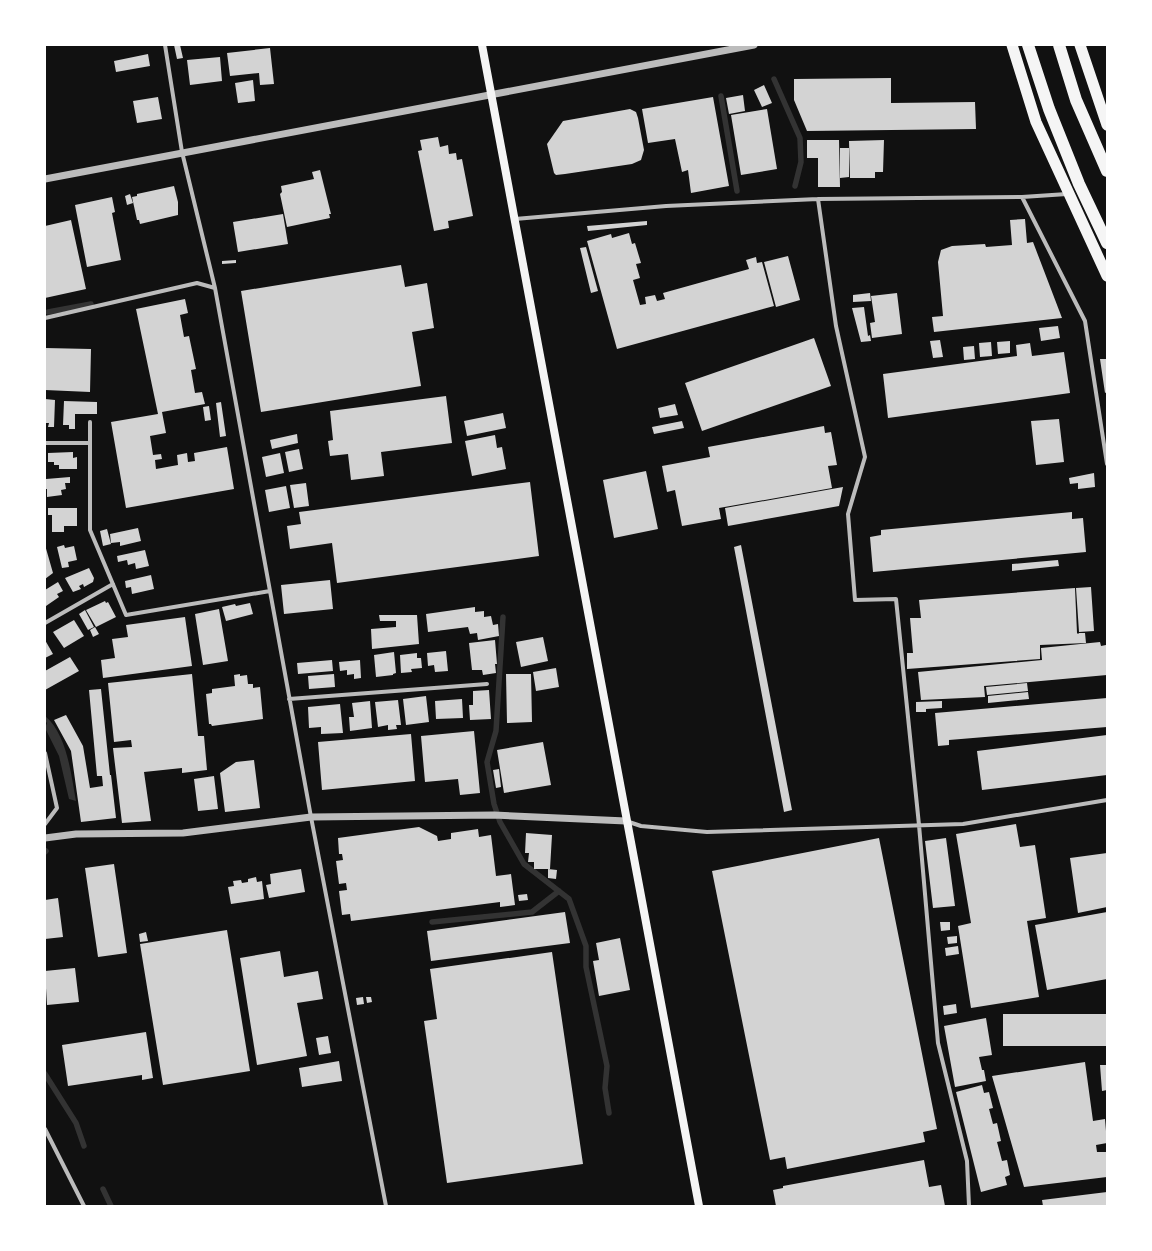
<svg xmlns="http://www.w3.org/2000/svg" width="1152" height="1251" viewBox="0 0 1152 1251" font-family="Jost,sans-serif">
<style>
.water{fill:#333}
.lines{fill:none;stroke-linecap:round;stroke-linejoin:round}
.stream{stroke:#333;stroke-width:5.5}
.building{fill:#d3d3d3}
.minor{stroke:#bcbcbc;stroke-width:4}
.tertiary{stroke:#bcbcbc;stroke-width:7}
.secondary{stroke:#f5f5f5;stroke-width:8}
.trunk{stroke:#f5f5f5;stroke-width:11}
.motorway{stroke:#f5f5f5;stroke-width:12}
</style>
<rect width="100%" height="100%" fill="#111"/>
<path class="water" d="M45,716C67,734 71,774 76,801L69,799L59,756L45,728L47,723L45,721Z"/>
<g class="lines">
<path class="stream" d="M774,79L800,138L801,162L795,186
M721,96L737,191
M48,312L91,304
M503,617L496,731L487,762L494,804L500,822L524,864L569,899L586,946V967L607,1066L605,1088L609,1113
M45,852L46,851
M432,922L532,912L559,891
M45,1074L76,1123L84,1146
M103,1189L111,1206"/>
</g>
<path class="building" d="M174,45H180L183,58L177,59Z
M270,48L274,84L260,85L259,73L230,76L227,53Z
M148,54L150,66L116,72L114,61Z
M220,57L222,81L190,85L187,60Z
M891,78V103L975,102L976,129L807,131L794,100V79Z
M253,80L255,101L238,103L235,83Z
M764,85L772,103L762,107L754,90Z
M743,95L745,111L729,114L726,98Z
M158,97L162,119L137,123L133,101Z
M713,97L729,186L691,193L688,170L682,172L675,139L648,143L642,109Z
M630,109L636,112L638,118L644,150L641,160L632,164L565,174L556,175L554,173L547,144L563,121Z
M767,109L777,169L741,175L731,115Z
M438,137L440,147L448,145L449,154L456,153L457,160L462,159L473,216L448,221L449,228L434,231L418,151L422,150L420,140Z
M807,140H839L840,187H818V158H807Z
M884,140L883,172H875V178H850L849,141Z
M840,148H849V177L840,178Z
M320,170L331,214H329L330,218L287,227L280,194L282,192L281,186L314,179L312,172Z
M174,186L178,202V215L140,224L139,220H137L132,197L137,196V194Z
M130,194L133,203L127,205L125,196Z
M112,197L115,212L112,213L121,260L87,267L75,205Z
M283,214L288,244L238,252L233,222Z
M1025,219L1027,243L1033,242L1062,318L934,332L932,317L943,316L938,262L941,250L952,246L985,244L986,247L1012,245L1010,220Z
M71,220L86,289L45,298V226Z
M647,221V225L588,231L587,226Z
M629,233L632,244L635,243L641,263L636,264L640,278L633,280L640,305L646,304L645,297L655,295L657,301L665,299L663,293L749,269L746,260L756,257L757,263L762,262L774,306L617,349L587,241L611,234L612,238Z
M586,247L598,291L591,293L580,248Z
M788,256L800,300L776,307L764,262Z
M236,260V263L222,264V261Z
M401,265L405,287L427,283L434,328L412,332L421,386L261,412L241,291Z
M870,293L871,301L853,302V295Z
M897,293L902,334L872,338L870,323L875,322L871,296Z
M185,299L188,313L180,315L184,337L189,336L196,369L191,370L195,393L202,392L205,404L162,412L166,433L150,436L153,455L161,454L162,459L155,460L156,469L178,465L177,455L187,453L188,462L195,461L194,453L227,447L234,489L126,508L111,422L158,414L136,309Z
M864,307L868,336L870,335L871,341L861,342L852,308Z
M1058,326L1060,338L1041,341L1039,328Z
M814,338L831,386L702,431L685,383Z
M940,340L943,357L933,358L930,341Z
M1010,341V353L998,354L997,342Z
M991,342L992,356L980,357L979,343Z
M1030,343L1032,356L1064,352L1070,393L888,418L883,374L1017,356L1016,345Z
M974,346L975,359L964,360L963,347Z
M45,348L91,349L90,392L45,390Z
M1100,359H1107V392L1105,393Z
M446,396L452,443L381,452L384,476L351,480L348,454L330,456L328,441L333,440L330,411Z
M45,399L55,400L54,427H48L49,423H45Z
M64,401L97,402V414H75V429H69V425H63Z
M221,402L226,436L220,437L216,403Z
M675,404L678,415L660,418L658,408Z
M209,406L211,420L205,421L203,407Z
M503,413L506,428L467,436L464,421Z
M1059,419L1064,462L1036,465L1031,421Z
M682,421L684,428L654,434L652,427Z
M824,426L825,433L831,432L837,465L828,466L832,488L719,508L721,519L682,526L675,490L667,492L662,466L710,457L708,447Z
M297,434L298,443L272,449L270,440Z
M495,435L497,448L502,447L506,469L472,476L465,441Z
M299,449L303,469L289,472L285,452Z
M73,452V458L77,457V469H59V465H54V462H48V453Z
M280,453L284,473L266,477L262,457Z
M646,471L658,529L614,538L603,480Z
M1094,473L1095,487L1078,489V483L1070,484L1069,478Z
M70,477V483H65L66,489L61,490L62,495L47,497V489H45L46,479Z
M530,482L539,556L337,583L332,543L290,549L287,526L301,524L299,512Z
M306,483L309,506L294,508L290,485Z
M286,486L290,508L269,512L265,490Z
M843,487L839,506L728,526L725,508Z
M48,508H77V526H64V532H52V515H48Z
M1072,512V519L1083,518L1086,552L873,572L870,537L881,535V530Z
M138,528L141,541L120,546V542L111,543L110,534Z
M107,529L111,544L103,546L100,531Z
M45,545L53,573L45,579Z
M64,545L65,548L74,546L77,560L68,562L69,567L62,568L57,547Z
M741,545L792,810L784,812L734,547Z
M145,550L149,566L136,569L135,563L128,565L127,560L118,562L117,556Z
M1058,560L1059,566L1012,571V564Z
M89,568L94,578L93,582L84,587L83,584L79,586L81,589L73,592L65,578Z
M151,575L154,589L132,594L131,587L126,588L125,581Z
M330,580L333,609L284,614L281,585Z
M58,582L63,591L57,594L59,597L46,606L45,590Z
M1091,587L1094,631L1079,632L1076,588Z
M1075,588L1077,633L1078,634L1079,633H1085L1086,643L1040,645V659L907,669V653H913L910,618H921L919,600Z
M105,601L106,603L108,602L116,617L96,627L86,610Z
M250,603L253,614L226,621L222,607L235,604L236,606Z
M475,607V612L484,611V617L491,616L493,625L498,624L499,636L478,640L477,633L470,634L468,627L428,632L426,614Z
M219,609L228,661L203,665L195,614Z
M85,610L94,627L88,630L79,614Z
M379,615H417L419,644L372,649L371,629L396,627V621H380Z
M185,617L192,666L103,678L101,660L115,658L112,639L128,637L126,625Z
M74,620L84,636L64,648L53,632Z
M95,627L99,634L93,637L90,630Z
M543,637L548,661L521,667L516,642Z
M45,640L53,654L45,658Z
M495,640L497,664H495L496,673L483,675L482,670H472L469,643Z
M1100,642L1101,646L1106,645L1107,675L984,686L985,697L921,700L918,672L1042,660L1041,648Z
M446,651L448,671L435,672L434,665L428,666L427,653Z
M394,652L396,673L393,674V675L376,677L374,655Z
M417,653V658H421L422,668L411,669L412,672L401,673L400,655Z
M70,657L79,671L45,690V671Z
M332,660L333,671L298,674L297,663Z
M360,660L361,678L354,679V674L347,675V670L340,671L339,662Z
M556,668L559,687L536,691L533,672Z
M192,674L198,736H204L207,770L182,773V768L144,772L151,821L122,823L113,748L132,747L131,740L114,742L108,683Z
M240,674V676L247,675L248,684H253V688L260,687L263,719L212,726L211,724H209L206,694L212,693V689L235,686L234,675Z
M334,674L335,687L309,689L308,676Z
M506,674H531L532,722L507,723Z
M1027,683L1028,691L987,695L986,687Z
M101,689L110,775H111L116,818L81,822L71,751L54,720L66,715L83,746L90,788L103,786L102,776H97L89,690Z
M489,690L491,719L470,720L469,705H473V691Z
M1028,692L1029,699L988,703V696Z
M426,696L429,722L406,725L403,699Z
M1107,698V727L949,740V745L938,746L935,713Z
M462,699L463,718L436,719L435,701Z
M398,700L401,725H396L397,729L388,730V725L378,727L375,702Z
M370,701L372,728L350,731L349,717H354L352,703Z
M942,701V708L926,709V712H916V702Z
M340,704L343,733L321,734V727L309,728L308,707Z
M474,731L480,793L460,795L458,779L425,782L421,736Z
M411,734L415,781L322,790L318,742Z
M1107,735V775L982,790L977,751Z
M543,742L551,785L504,793L497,750Z
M254,760L260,808L225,812L220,773L236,762Z
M499,769L501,787L496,788L493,770Z
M214,776L218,809L198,811L194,779Z
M1016,824L1020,847L1035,845L1046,918L1027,921L1039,997L971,1008L958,926L971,923L956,834Z
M419,827L437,836L438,841L451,839V833L478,829L479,837L491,835L496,876L511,874L515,905L500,907V902L351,921L350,914L342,915L339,891L347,890L346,883L339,884L336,861L343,860L342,854H339L338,838Z
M526,833L552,835L550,869H534V862H528L529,853H525Z
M879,838L937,1129L923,1132L925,1142L787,1169L785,1157L770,1160L712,871Z
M946,838L955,906L933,908L925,841Z
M1107,853V907L1078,913L1070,858Z
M114,864L127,953L98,957L85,868Z
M301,869L305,892L269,898L266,885L271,884L270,874Z
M548,869L557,870L556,879L548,878Z
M256,877L257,882L262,881L264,899L231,904L228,887L234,886L233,881L241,880L242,883L248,882V879Z
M527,894L528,900L519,901L518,895Z
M58,898L63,937L45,939V900Z
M565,912L570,943L431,961L427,931Z
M1107,912V979L1047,990L1035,925Z
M940,922H950V930L941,931Z
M227,930L250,1071L163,1085L140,944Z
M146,932L148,941L140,942L139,934Z
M957,936V943L948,944L947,937Z
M620,938L630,990L599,996L593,961L599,960L596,943Z
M958,946L959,954L946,956L945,948Z
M280,951L284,977L318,971L323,999L297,1003L307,1056L257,1065L240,958Z
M552,952L583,1164L447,1183L424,1021L437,1019L430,969Z
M75,968L79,1002L47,1005L45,971Z
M363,997L364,1004L357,1005L356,998Z
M366,997H371L372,1002L367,1003Z
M956,1004L957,1013L944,1015L943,1006Z
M1003,1014H1107V1046H1003Z
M986,1018L992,1055L979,1057L982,1070H984L986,1081L955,1087L944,1026Z
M146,1032L153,1078L142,1080V1075L68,1086L62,1045Z
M328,1036L331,1053L319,1055L316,1038Z
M339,1061L342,1081L302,1087L299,1068Z
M1085,1062L1093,1121L1105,1119L1107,1143L1096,1145L1097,1152H1107V1177L1024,1187L992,1076Z
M1100,1065H1107V1090L1102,1091Z
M982,1085L984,1093L989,1092L993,1108L989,1109L993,1124L997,1123L1001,1141L997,1142L1002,1161L1007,1160L1010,1175L1005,1177L1007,1185L981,1192L956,1092Z
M924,1160L929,1187L941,1185L945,1206H776L773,1190L783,1188V1186Z
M1107,1192V1206H1043L1042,1200Z"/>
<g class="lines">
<path class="minor" d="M165,45L182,152L215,288L311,817L386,1206
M1022,197L1067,194
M818,199L836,326L865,457L848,514L855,600L896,599L919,825L938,1043L967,1161L969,1206
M515,219L666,206L818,199L1022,197L1085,321L1107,464
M45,318L197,283L215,288
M90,422V530L126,615L270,591
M45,443H90
M45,623L113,584
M289,699L487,684
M45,753L57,808L45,824
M626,821L641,826L707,832L963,824L1107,800
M45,1129L84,1206"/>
<path class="tertiary" d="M45,179L754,45
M45,838L76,834L183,833L311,817L494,815L626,821"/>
<path class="secondary" d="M482,45L699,1206"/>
<path class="trunk" d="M1012,45L1036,122L1107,276
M1080,45L1107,125"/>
<path class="motorway" d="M1028,45L1049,109L1079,184L1107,243
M1059,45L1076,100L1107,171"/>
</g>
<rect width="1152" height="1251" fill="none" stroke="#ffffff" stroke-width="92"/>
</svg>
